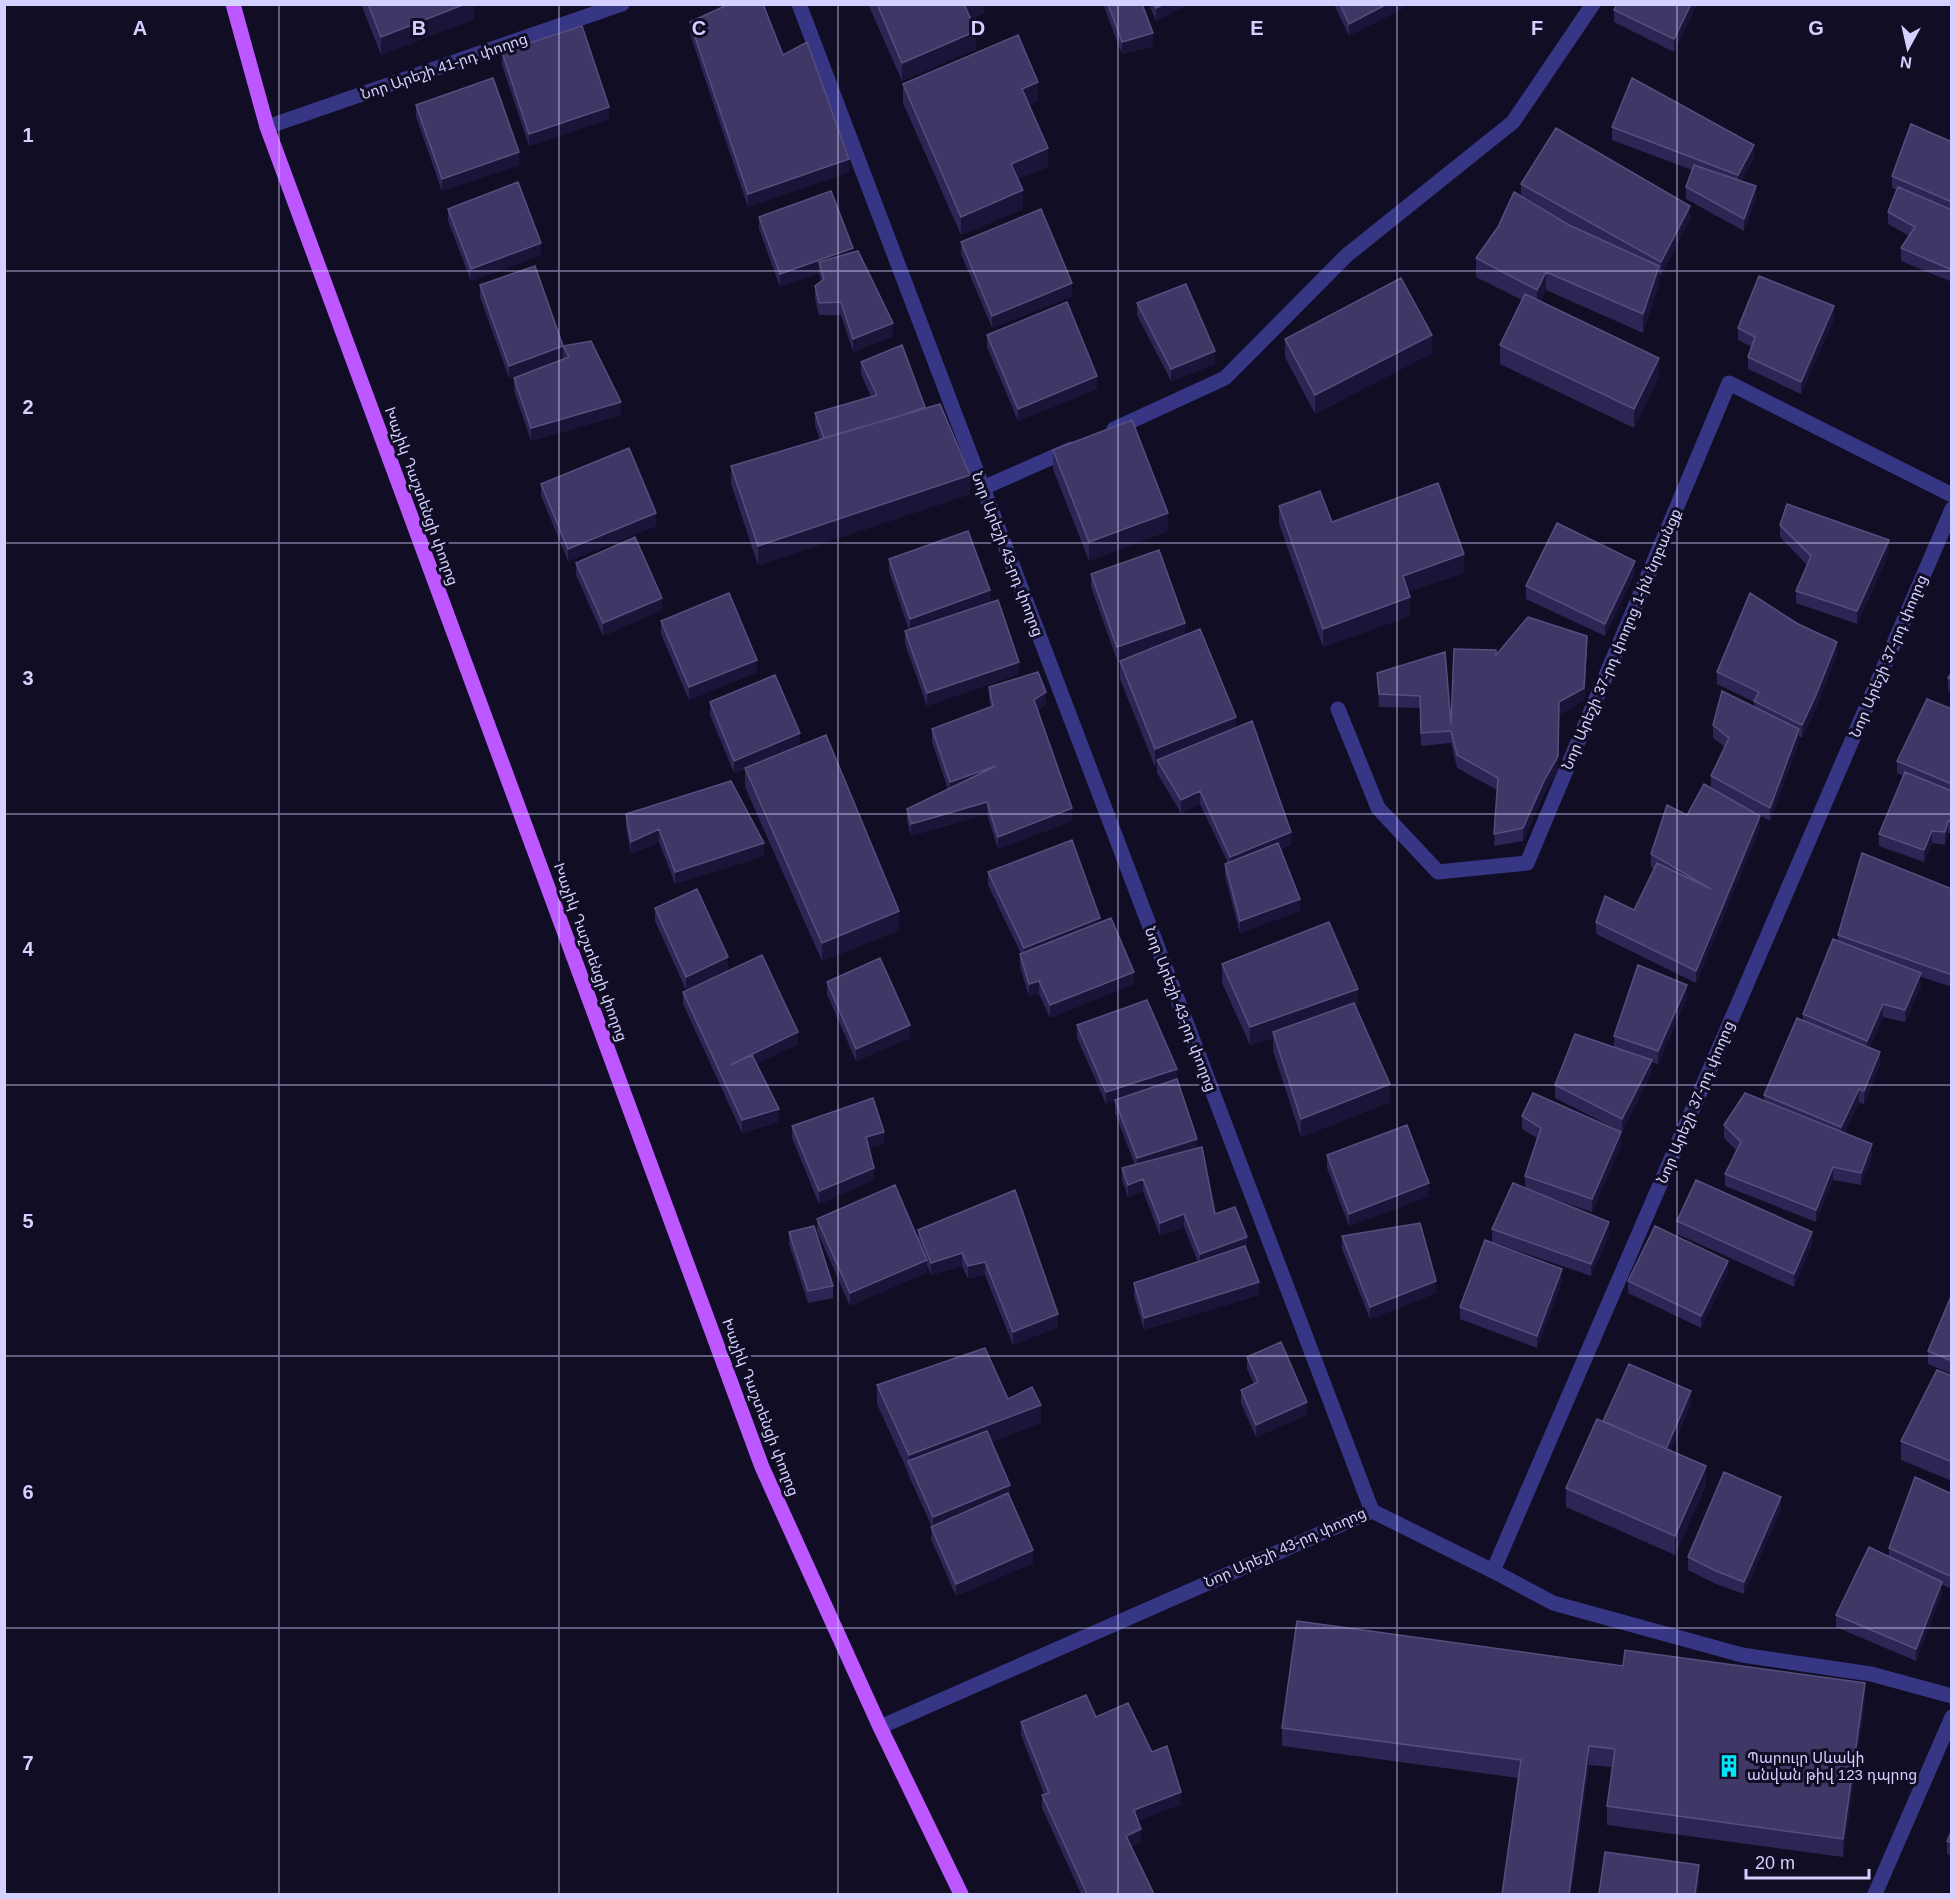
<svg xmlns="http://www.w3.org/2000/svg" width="1956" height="1899" viewBox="0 0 1956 1899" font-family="Helvetica,'Noto Sans Armenian',sans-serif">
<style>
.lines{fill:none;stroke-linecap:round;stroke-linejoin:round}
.lane{stroke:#373685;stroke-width:15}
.street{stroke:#373685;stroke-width:15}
.primary{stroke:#bd57ff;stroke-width:15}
.wall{fill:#2d2553;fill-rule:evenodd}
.shaded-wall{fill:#1a1438}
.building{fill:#3f3765;stroke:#564f7e;stroke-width:1.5}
.grid{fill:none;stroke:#d4d0ff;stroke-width:1.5;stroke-opacity:0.55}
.labels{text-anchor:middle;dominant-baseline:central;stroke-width:6;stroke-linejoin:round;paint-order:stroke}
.street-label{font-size:15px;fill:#d4d0ff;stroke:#100d24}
.poi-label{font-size:15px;fill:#d4d0ff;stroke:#100d24;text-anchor:start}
.grid-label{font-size:20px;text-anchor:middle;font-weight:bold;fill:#d4d0ff;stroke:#100d24;stroke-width:6;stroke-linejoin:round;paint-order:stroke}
</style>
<rect width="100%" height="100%" fill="#100d24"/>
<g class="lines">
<path class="lane" d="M1114,429L1225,378L1347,255L1513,122L1593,4
M983,488L1071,449"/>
<path class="street" d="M799,4L1372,1511L880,1727
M267,127L622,4
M1338,709L1378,808L1438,872L1527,863L1729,383L1952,495
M1372,1511L1493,1571L1952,509
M1493,1571L1553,1603L1742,1655L1871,1674L1952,1696
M1875,1894L1952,1717"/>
<path class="primary" d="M233,4L267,127L762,1467L880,1727L961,1894"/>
</g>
<path class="wall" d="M361,4H474V19L381,55Z
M868,4H984V13L971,19L976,49L902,81Z
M1103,4H1142L1153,46L1122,54Z
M1149,4H1187V5L1156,21Z
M1334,4H1411L1349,36Z
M1617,4H1697L1674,52L1614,22V10Z
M690,22L783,55L849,172L748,207L690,34Z
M502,52L609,119L529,146L502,65Z
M903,84L1038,101L1029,105L1048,167L1018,179L1023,209L961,235L903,103Z
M416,105L519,165L442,191L416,117Z
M1612,127L1754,158L1741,181L1756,198L1744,231L1686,199V187L1692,170L1612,140Z
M1952,142V282L1901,261V248L1909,236L1888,224V212L1896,190L1892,188V176Z
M1521,184L1690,219L1661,275L1659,274V284L1643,333L1546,290L1540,301L1659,376L1634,428L1500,364V345L1522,300L1476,277V258L1521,196ZM1546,211L1583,232L1569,225Z
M448,209L541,255L471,281L448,221Z
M759,217L853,252L893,336L853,352L841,315H819L815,299V286L821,281L819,273L780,287L759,229Z
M961,242L1072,296L992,328L961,254Z
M480,285L563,346L621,415L531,441L514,391V378L563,359L509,378L480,297Z
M1137,303L1215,364L1171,381L1137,315Z
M1834,319L1801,394L1748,369V357L1752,347L1738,340V328Z
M987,335L1097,389L1018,421L987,347Z
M1285,339L1432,353L1315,414L1285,357Z
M861,362L925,409L970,494L758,565L731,484V466L820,440L815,425V413L871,397L861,374Z
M1053,450L1168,531L1089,561L1053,469Z
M541,484L656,526L568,561L541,496Z
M1279,506L1332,522L1464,573L1408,592L1410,616L1323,647L1279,524Z
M1780,525L1889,553L1857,624L1796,603V591L1807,565L1780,537Z
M889,559L990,602L1019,674L927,706L905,644V631L909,630L889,571Z
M576,563L662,610L603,636L576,575Z
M1635,573L1605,636L1526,599V586Z
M1091,574L1185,635L1236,728L1291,845L1281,849L1300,911L1240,933L1225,876V864L1228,863L1200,804L1181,813L1157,773V766L1155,767L1120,679V661L1170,641L1117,660L1091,587Z
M661,621L757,672L689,700L661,634Z
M1587,648L1584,700L1559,715L1558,769L1544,794L1523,841L1494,846L1497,790L1457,768L1451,743L1421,746L1420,708L1379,707L1377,673L1445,652L1451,724L1496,655Z
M1837,654L1816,708L1802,738L1799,736V742L1770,821L1745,807L1760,828L1696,983L1596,934V922L1634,910L1654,869L1651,867V854L1711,788V776L1725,747L1713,738V725L1754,707V702L1717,684V672Z
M1952,672V692L1948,691V678Z
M989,687L1046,704L1038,710L1072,821L998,849L987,814L911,836L907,821V809L948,789L932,742V729L991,707L989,699Z
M710,702L800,745L776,756L899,930L822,961L745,787V769L734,773L710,715Z
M1952,709V834L1948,833L1945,845L1932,843L1924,862L1879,846V834L1904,776L1897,773V761Z
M626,814L764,856L675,884L659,842L631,854L626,827Z
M988,872L1100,922L1134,984L1050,1018L1039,994L1029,996L1020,967V954H1021L988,885Z
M1952,889V987L1921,977V986L1905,1022L1883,1017L1870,1047L1880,1064L1864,1104L1859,1102L1844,1133L1872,1157L1861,1185L1833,1180L1816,1222L1725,1186V1174L1736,1150L1724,1138V1125L1764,1100V1095L1803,1021V1014L1838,941V935Z
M655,908L728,970L686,990L655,921Z
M1222,964L1358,1007L1356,1008L1390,1102L1301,1137L1273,1051V1038L1250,1045L1222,983Z
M827,982L910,1038L856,1061L827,994Z
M683,992L798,1044L756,1064L779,1122L742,1133L683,1004Z
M1687,997L1658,1064L1652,1062V1073L1622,1132L1555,1098V1085L1614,1047V1036Z
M1077,1025L1177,1079L1215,1214L1247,1249L1259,1295L1144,1330L1134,1296V1283L1198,1262L1184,1227L1160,1236L1143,1191L1128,1197L1122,1180V1168L1135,1165L1115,1113V1101L1106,1104L1077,1038Z
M1522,1116L1621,1145L1592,1212L1531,1191L1609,1235L1591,1276L1492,1242V1229L1525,1188V1176L1537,1138L1522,1129Z
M792,1126L884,1144L869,1148L874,1180L819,1204L792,1138Z
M1327,1155L1429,1196L1349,1226L1327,1168Z
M1015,1190L1058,1327L1013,1345L985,1275L968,1279L962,1266L931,1275L927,1265V1272L850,1306L817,1231V1219L918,1240V1230Z
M1677,1221L1812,1245L1794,1287L1677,1234Z
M789,1232L833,1286V1298L808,1303L789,1244Z
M1342,1236L1436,1293L1370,1319L1342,1249Z
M1728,1273L1701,1328L1628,1293V1281Z
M1562,1282L1537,1348L1460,1319V1307Z
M1952,1294V1374L1928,1364V1351Z
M1247,1357L1307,1415L1256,1437L1241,1403V1390L1254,1384L1247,1369Z
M1952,1376V1481L1901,1460V1441Z
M877,1385L1008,1399L1041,1423L991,1442L1033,1563L956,1596L931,1539L932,1527L908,1474V1472L877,1404Z
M1691,1404L1671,1451L1706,1485L1675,1555L1566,1507V1488L1603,1421Z
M1952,1494V1589L1942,1585V1594L1916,1661L1836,1627V1615L1889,1556V1548Z
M1781,1509L1744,1594L1716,1584L1688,1570V1557Z
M1865,1701L1843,1857L1607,1825V1806L1612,1767L1589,1765L1571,1894H1502L1518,1778L1282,1746V1728Z
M1096,1717L1152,1752L1181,1804L1138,1821L1141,1842L1131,1846L1154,1894H1081L1042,1808V1795L1044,1794L1021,1735V1722Z
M1952,1830V1856L1947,1854V1841Z"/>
<path class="shaded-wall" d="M465,4H474V19L381,55V37Z
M964,4H984V13L964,22Z
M1164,4H1187V5L1156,21V8Z
M1387,4H1411L1349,36V24Z
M1691,4H1697L1674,52V39Z
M976,31V49L902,81V63Z
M1153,33V46L1122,54V42Z
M1038,82V101L1022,107V89Z
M609,107V119L529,146V134Z
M1754,145V158L1738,188V175Z
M1048,148V167L1011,182V164Z
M519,152V165L442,191V179Z
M849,159V172L748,207V194Z
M1756,186V198L1744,231V219Z
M1023,190V209L961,235V217Z
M1690,206V219L1661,275V262Z
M541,243V255L471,281V269Z
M853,248V261L819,262V273L780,287V274Z
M1659,266V284L1643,333V314Z
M1546,272V290L1537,308V290Z
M1072,283V296L992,328V316Z
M1834,306V319L1801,394V382Z
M893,323V336L853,352V339Z
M1432,335V353L1315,414V395Z
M563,346V359L509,378V366Z
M1215,351V364L1171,381V369Z
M1659,358V376L1634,428V409Z
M1097,376V389L1018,421V409Z
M621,402V415L531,441V428Z
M970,475V494L758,565V546Z
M656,513V526L568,561V549Z
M1168,513V531L1089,561V542Z
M1889,540V553L1857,624V611Z
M1464,554V573L1403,594V576Z
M1635,561V573L1605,636V624Z
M990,590V603L910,631V619Z
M1410,597V616L1323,647V629Z
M662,598V610L603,636V623Z
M1185,623V635L1117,660V647Z
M1587,636L1584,700L1559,715L1558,769L1544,794L1523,841V828L1559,702Z
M1837,642V654L1816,708L1802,738V725Z
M757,660V672L689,700V687Z
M1019,662V674L927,706V693Z
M1046,692V704L1034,712V700Z
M1236,717V735L1157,760V766L1155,767V749Z
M1799,729V742L1770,821V808Z
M800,733V745L734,773V761Z
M996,766L950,794V782Z
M1200,791V804L1181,813V800Z
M987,802V814L911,836V824Z
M1072,808V821L998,849V837Z
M1760,816V828L1696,983V971Z
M1948,821V833L1945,845V832Z
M659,829V842L631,854V842Z
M1932,831V843L1924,862V850Z
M1291,832V845L1230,869V857Z
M764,843V856L675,884V872Z
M1300,899V911L1240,933V921Z
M899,911V930L822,961V943Z
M1100,918V931L1024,961V948Z
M728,957V970L686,990V977Z
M1134,972V984L1050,1018V1005Z
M1921,973V986L1905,1022V1010Z
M1039,981V994L1029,996V984Z
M1687,985V997L1658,1064V1051Z
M1358,989V1007L1274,1037L1273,1032V1038L1250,1045V1027Z
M1883,1004V1017L1867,1054V1041Z
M910,1025V1038L856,1061V1049Z
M798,1032V1044L730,1077V1065Z
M1880,1052V1064L1864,1104V1091Z
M1652,1060V1073L1622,1132V1119Z
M1177,1069V1081L1106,1104V1092Z
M1390,1084V1102L1301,1137V1119Z
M1859,1089V1102L1841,1140V1127Z
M779,1109V1122L742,1133V1120Z
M884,1132V1144L866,1149V1137Z
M1621,1132V1145L1592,1212V1199Z
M1197,1139V1151L1137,1170V1158Z
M1872,1144V1157L1861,1185V1173Z
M1833,1167V1180L1816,1222V1210Z
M874,1168V1180L819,1204V1191Z
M1143,1179V1191L1128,1197V1185Z
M1429,1183V1196L1349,1226V1214Z
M1184,1214V1227L1160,1236V1223Z
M1609,1222V1235L1591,1276V1264Z
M1812,1232V1245L1794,1287V1274Z
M1247,1237V1249L1200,1267V1254Z
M962,1253V1266L931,1275V1263Z
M927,1260V1272L850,1306V1293Z
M1728,1261V1273L1701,1328V1316Z
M985,1262V1275L968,1279V1266Z
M1562,1269V1282L1537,1348V1336Z
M1436,1281V1293L1370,1319V1307Z
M1259,1282V1295L1144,1330V1318Z
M1058,1314V1327L1013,1345V1332Z
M1691,1391V1404L1665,1465V1453Z
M1307,1402V1415L1256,1437V1425Z
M1041,1405V1423L913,1472L909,1463V1455Z
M1706,1466V1485L1675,1555V1536Z
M1010,1485V1497L933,1530V1517Z
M1781,1497V1509L1744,1594V1582Z
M1033,1550V1563L956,1596V1584Z
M1942,1582V1594L1916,1661V1649Z
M1865,1683V1701L1843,1857V1839Z
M1589,1746V1765L1571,1894H1569Z
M1181,1792V1804L1134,1823V1810Z
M1141,1829V1842L1126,1849V1836Z
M1699,1865V1884L1698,1894H1695Z"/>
<path class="building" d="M368,4H465L381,37Z
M729,4H763L783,55L807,42L849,159L748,194L690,22Z
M877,4H964L976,31L902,63Z
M1108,4H1142L1153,33L1122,42Z
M1154,4H1164L1156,8Z
M1340,4H1387L1349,24Z
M1617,4H1691L1674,39L1614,10Z
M582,26L609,107L529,134L502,52Z
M1018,35L1038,82L1022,89L1048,148L1011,164L1023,190L961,217L903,84Z
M493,78L519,152L442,179L416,105Z
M1632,78L1754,145L1738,175L1612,127Z
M1911,124L1952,142V202L1892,176Z
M1556,128L1690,206L1661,262L1521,184Z
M1694,165L1756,186L1744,219L1686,187Z
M518,182L541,243L471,269L448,209Z
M1898,187L1952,210V270L1901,248L1915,227L1888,212Z
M831,191L853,248L780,274L759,217Z
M1514,192L1569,225L1659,266L1643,314L1546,272L1537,290L1476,258L1498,227Z
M1041,209L1072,283L992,316L961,242Z
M858,251L893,323L853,339L841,302L819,303L815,286L824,279L819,262Z
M535,266L563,346L509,366L480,285Z
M1759,276L1834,306L1801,382L1748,357L1755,337L1738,328Z
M1401,278L1432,335L1315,395L1285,339Z
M1186,284L1215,351L1171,369L1137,303Z
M1525,294L1659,358L1634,409L1500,345Z
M1067,302L1097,376L1018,409L987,335Z
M591,341L621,402L531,428L514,378L569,357L563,346Z
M902,345L925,407L900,416L824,438L815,413L877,395L861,362Z
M940,404L970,475L758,546L731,466Z
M1132,420L1168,513L1089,542L1053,450Z
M629,448L656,513L568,549L541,484Z
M1438,483L1464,554L1403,576L1410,597L1323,629L1279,506L1320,491L1332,522Z
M1787,504L1889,540L1857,611L1796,591L1811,556L1780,525Z
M1557,523L1635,561L1605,624L1526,586Z
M968,531L990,590L910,619L889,559Z
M635,537L662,598L603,623L576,563Z
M1159,550L1185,623L1117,647L1091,574Z
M729,593L757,660L689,687L661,621Z
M1750,593L1798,624L1837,642L1816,695L1802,725L1754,701L1759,692L1717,672Z
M998,600L1019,662L927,693L905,631Z
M1528,617L1587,636L1584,688L1559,702L1558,756L1544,781L1523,828L1494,834L1498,778L1457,755L1451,731L1421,733L1420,696L1379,694L1377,673L1445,652L1451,724L1454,649L1496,650V655Z
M1200,629L1236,717L1155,749L1120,661Z
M1038,672L1046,692L1034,700L1072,808L998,837L987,802L911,824L907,809L996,766L950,782L932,729L993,706L989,687Z
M1952,672V680L1948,678Z
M775,675L800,733L734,761L710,702Z
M1722,691L1799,729L1770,808L1711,776L1729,738L1713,725Z
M1927,699L1952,709V784L1897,761Z
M1252,721L1291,832L1230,857L1200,791L1181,800L1157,760Z
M826,735L899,911L822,943L745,768Z
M1905,772L1952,791V822L1948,821L1945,832L1932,831L1924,850L1879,834Z
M731,781L764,843L675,872L659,829L631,842L626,814Z
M1704,784L1760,816L1696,971L1596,922L1605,896L1634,910L1657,863L1711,889L1651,854L1667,805L1687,815Z
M1072,840L1100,918L1024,948L988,872Z
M1278,843L1300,899L1240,921L1225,864Z
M1862,853L1952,889V975L1838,935Z
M697,889L728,957L686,977L655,908Z
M1111,918L1134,972L1050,1005L1039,981L1029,984L1020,954Z
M1329,922L1358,989L1250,1027L1222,964Z
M1833,939L1921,973L1905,1010L1883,1004L1867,1041L1803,1014Z
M762,955L798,1032L730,1065L752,1055L779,1109L742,1120L683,992Z
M880,958L910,1025L856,1049L827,982Z
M1638,965L1687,985L1658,1051L1614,1036Z
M1147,1000L1177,1069L1106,1092L1077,1025Z
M1354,1003L1390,1084L1301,1119L1273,1032Z
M1797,1018L1880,1052L1864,1091L1859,1089L1841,1127L1764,1095Z
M1575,1034L1652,1060L1622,1119L1555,1085Z
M1177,1079L1197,1139L1137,1158L1115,1100Z
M1533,1093L1621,1132L1592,1199L1525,1176L1541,1128L1522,1116Z
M1745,1093L1872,1144L1861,1173L1833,1167L1816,1210L1725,1174L1741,1142L1724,1125Z
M873,1098L884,1132L866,1137L874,1168L819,1191L792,1126Z
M1407,1125L1429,1183L1349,1214L1327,1155Z
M1202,1147L1215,1214L1235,1207L1247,1237L1200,1254L1184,1214L1160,1223L1143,1179L1128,1185L1122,1168Z
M1696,1180L1812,1232L1794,1274L1677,1221Z
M1513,1183L1609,1222L1591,1264L1492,1229Z
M895,1185L927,1260L850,1293L817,1219Z
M1015,1190L1058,1314L1013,1332L985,1262L968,1266L962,1253L931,1263L918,1230Z
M1420,1223L1436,1281L1370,1307L1342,1236Z
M814,1226L833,1286L808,1291L789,1232Z
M1655,1226L1728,1261L1701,1316L1628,1281Z
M1485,1240L1562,1269L1537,1336L1460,1307Z
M1245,1246L1259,1282L1144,1318L1134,1283Z
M1952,1294V1361L1928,1351Z
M1281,1342L1307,1402L1256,1425L1241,1390L1258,1382L1247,1357Z
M985,1348L1008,1399L1032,1387L1041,1405L909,1455L877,1385Z
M1629,1364L1691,1391L1666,1449L1603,1421Z
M1937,1370L1952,1376V1462L1901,1441Z
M1597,1419L1706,1466L1675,1536L1566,1488Z
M987,1431L1010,1485L933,1517L908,1461Z
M1724,1472L1781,1497L1744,1582L1716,1571L1688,1557Z
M1915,1477L1952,1494V1577L1889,1548Z
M1008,1493L1033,1550L956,1584L931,1527Z
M1869,1547L1942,1582L1916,1649L1836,1615Z
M1297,1621L1623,1666L1625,1650L1865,1683L1843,1839L1607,1806L1615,1749L1589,1746L1569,1894H1502L1521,1760L1282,1728Z
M1086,1695L1096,1717L1128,1703L1152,1752L1167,1746L1181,1792L1134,1810L1141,1829L1126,1836L1154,1894H1087L1042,1795L1049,1793L1021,1722Z
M1952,1830V1843L1947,1841Z
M1605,1852L1699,1865L1695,1894H1599Z"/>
<path class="grid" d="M279,4V1894M559,4V1894M838,4V1894M1118,4V1894M1397,4V1894M1677,4V1894M4,271H1952M4,543H1952M4,814H1952M4,1085H1952M4,1356H1952M4,1628H1952"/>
<defs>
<g id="building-bare" transform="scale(1.8)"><path d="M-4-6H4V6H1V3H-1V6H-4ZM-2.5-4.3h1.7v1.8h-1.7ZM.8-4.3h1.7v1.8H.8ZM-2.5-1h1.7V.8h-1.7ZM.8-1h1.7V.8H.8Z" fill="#00e7fb" stroke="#100d24" stroke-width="2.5" paint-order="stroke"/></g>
</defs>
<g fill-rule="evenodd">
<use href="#building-bare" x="1729" y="1766"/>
</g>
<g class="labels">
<g class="street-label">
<text transform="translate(444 66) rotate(-19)">Նոր Արեշի 41-րդ փողոց</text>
<text transform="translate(422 496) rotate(70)">Խաչիկ Դաշտենցի փողոց</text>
<text transform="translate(1008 554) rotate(69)">Նոր Արեշի 43-րդ փողոց</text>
<text transform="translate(1621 639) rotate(-67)">Նոր Արեշի 37-րդ փողոց 1-ին նրբանցք</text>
<text transform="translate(1888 656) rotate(-67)">Նոր Արեշի 37-րդ փողոց</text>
<text transform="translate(591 952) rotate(70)">Խաչիկ Դաշտենցի փողոց</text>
<text transform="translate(1181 1009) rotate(69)">Նոր Արեշի 43-րդ փողոց</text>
<text transform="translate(1695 1102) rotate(-67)">Նոր Արեշի 37-րդ փողոց</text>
<text transform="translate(761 1407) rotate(69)">Խաչիկ Դաշտենցի փողոց</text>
<text transform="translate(1285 1547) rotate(-24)">Նոր Արեշի 43-րդ փողոց</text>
</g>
<g class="poi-label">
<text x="1747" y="1757">Պարույր Սևակի<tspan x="1747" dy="17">անվան թիվ 123 դպրոց</tspan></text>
</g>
</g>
<g class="grid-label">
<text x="140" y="35">A</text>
<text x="419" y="35">B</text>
<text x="699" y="35">C</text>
<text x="978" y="35">D</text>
<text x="1257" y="35">E</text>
<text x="1537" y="35">F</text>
<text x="1816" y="35">G</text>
<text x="28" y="142">1</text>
<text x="28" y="414">2</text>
<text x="28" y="685">3</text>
<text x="28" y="956">4</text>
<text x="28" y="1228">5</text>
<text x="28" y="1499">6</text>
<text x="28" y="1770">7</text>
</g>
<rect width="1956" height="1899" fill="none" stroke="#d4d0ff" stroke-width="12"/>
<g transform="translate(1908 48) rotate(188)" stroke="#100d24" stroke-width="4.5" paint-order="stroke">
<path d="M0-4.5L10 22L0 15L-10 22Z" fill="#d4d0ff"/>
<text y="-9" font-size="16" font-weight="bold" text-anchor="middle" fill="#d4d0ff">N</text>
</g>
<path d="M1746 1869v9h123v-9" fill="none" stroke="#d4d0ff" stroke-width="3"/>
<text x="1755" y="1869" font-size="18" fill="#d4d0ff" stroke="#100d24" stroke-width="4.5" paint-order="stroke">20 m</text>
</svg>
